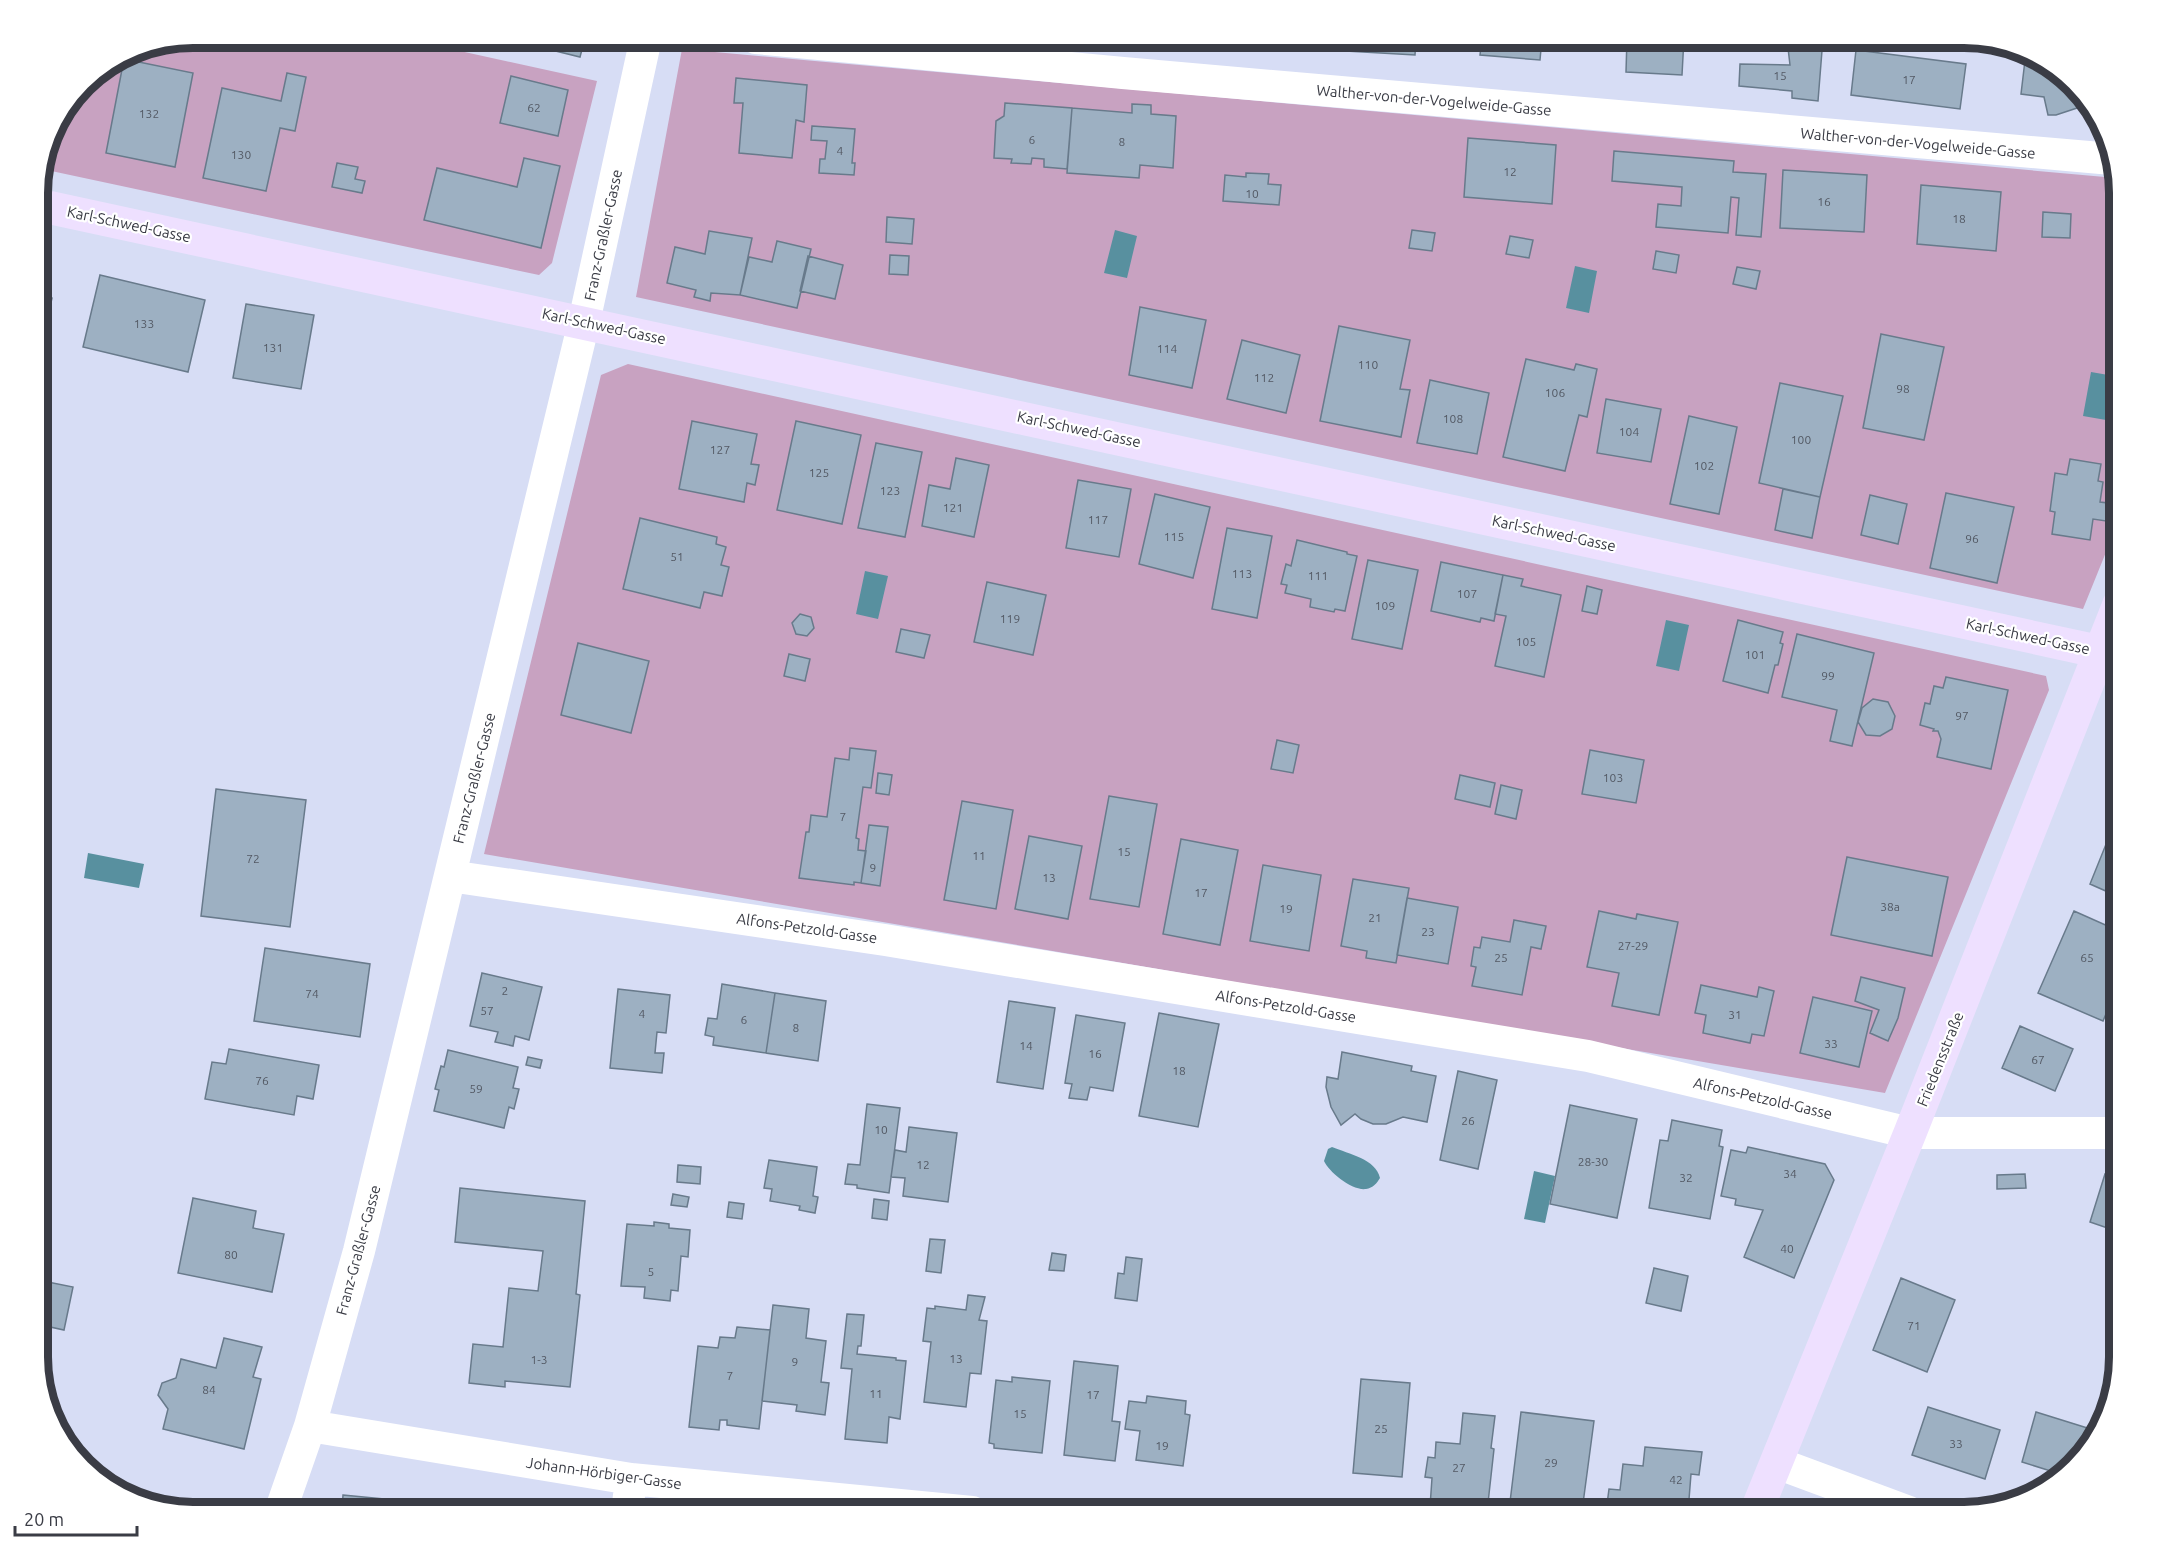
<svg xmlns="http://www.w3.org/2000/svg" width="2157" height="1550" viewBox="0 0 2157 1550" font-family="Ubuntu,sans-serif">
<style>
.green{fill:#c8a2c1}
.water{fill:#58909f}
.building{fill:#9db0c2;stroke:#687a8b;stroke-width:1.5}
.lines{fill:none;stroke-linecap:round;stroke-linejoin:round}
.street{stroke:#fff;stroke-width:32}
.secondary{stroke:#eee0ff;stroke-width:33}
.labels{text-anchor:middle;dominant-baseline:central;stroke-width:4.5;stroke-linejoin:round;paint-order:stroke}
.number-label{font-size:12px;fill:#535964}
.street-label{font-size:15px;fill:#3a3c45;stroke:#fff}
.rim{fill:none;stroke:#3a3c45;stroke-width:8}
</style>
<rect width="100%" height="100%" fill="#d7ddf5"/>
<path class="green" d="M193,38H401L597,81L552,263L539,275L42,169L53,125L90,76L134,49Z
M682,49L2116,178L2119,193V520L2083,609L636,297Z
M628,364L2046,676L2049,690L1885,1093L484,854L601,375Z"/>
<path class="water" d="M1115,230L1137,236L1127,278L1104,273Z
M1575,266L1597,271L1589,313L1566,308Z
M2091,372L2114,376L2106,420L2083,416Z
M865,571L888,576L878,619L856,614Z
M1666,620L1689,625L1679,671L1656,666Z
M88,853L144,864L139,888L84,878Z
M1332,1147C1349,1154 1376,1159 1380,1178C1377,1183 1373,1188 1366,1189C1352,1191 1329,1172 1324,1161L1328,1149Z
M1534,1171L1555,1176L1545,1223L1524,1219Z"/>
<path class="building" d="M525,38H585L580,57L523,43Z
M1346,38H1416L1415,55L1346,51Z
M1482,38H1542L1540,60L1480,55Z
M1627,38H1684L1682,75L1626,72Z
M1727,38H1823L1818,101L1792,98V91L1739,86L1740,64L1790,65L1788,48L1727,39Z
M1856,50L1966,64L1960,109L1851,95Z
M2026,52L2058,70L2084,101L2077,108L2056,115H2048L2044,97L2021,94Z
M124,59L193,73L175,167L106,153Z
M287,73L306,77L295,131L280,128L266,191L203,178L222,88L281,101Z
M511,76L568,90L558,136L500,123Z
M736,78L807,85L804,122L796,120L792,158L739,153L743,103H734Z
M1005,103L1072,108L1067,169L1044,167V159L1032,158L1031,164L1011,163L1012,159L994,158L996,121L1004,116Z
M1132,104L1151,105V114L1176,116L1173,168L1140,165L1139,178L1067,173L1072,108L1132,113Z
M812,126L855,129L852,163H855L854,175L819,173L820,159H825L827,141L811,140Z
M1468,138L1556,145L1552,204L1464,197Z
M1614,151L1734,161L1733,172L1766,174L1761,237L1736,235L1739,198L1731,197L1728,233L1656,227L1658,204L1681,206L1682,187L1612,181Z
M524,158L560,166L541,248L424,220L437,168L517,187Z
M337,163L358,167L355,179L365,181L362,193L332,187Z
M1783,170L1867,175L1864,232L1780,228Z
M1246,173L1269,174L1268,184L1281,185L1279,205L1223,201L1225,175L1246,177Z
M1921,185L2001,192L1996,251L1917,244Z
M2043,212L2071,214L2070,238L2042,237Z
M887,217L914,219L912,244L886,242Z
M1412,230L1435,233L1432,251L1409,248Z
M709,231L752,238L740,295L711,293L710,301L694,297L696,290L667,283L675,247L705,254Z
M1510,236L1533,240L1529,258L1506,254Z
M777,241L811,249L797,308L740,295L749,257L772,262Z
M1656,251L1679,255L1676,273L1653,269Z
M890,255L909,256L908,275L889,274Z
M808,256L843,265L835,299L800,291Z
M1737,267L1760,271L1756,289L1733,284Z
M100,275L205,300L188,372L83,347Z
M38,295L52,298L38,359Z
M246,304L314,315L301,389L233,378Z
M1140,307L1206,320L1192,388L1129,375Z
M1339,326L1410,340L1400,389L1410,390L1401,437L1320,421Z
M1881,334L1944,347L1924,440L1863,428Z
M1242,340L1300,355L1286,413L1227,399Z
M1526,359L1574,370L1576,364L1597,369L1587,417L1579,415L1565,471L1503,457Z
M1430,380L1489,393L1477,454L1417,443Z
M1780,383L1843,396L1820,497L1759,483Z
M1606,399L1661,409L1651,462L1597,453Z
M1689,416L1737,427L1719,514L1670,504Z
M692,421L757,434L751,464L759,465L755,485L747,483L744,502L679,489Z
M796,421L861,435L842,524L777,510Z
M876,443L922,452L905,537L858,528Z
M956,458L989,465L974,537L922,526L929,485L950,489Z
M2070,459L2101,464L2098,481L2103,482L2100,502L2108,503L2106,521L2093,519L2090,540L2052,534L2055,512L2050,511L2055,473L2067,475Z
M1078,480L1131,489L1119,557L1066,548Z
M1783,489L1820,497L1812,538L1775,530Z
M1946,493L2014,507L1997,583L1930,568Z
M1155,494L1210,507L1193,578L1139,564Z
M1870,495L1907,504L1898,544L1861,535Z
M640,518L717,537L716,544L726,547L721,565L729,567L722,596L704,592L700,608L623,589Z
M1227,528L1272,536L1257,618L1212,609Z
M1297,540L1347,552V554L1357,556L1345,611L1335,609L1334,612L1310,607L1311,599L1285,593L1287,585L1281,584L1286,564L1291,566Z
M1368,560L1418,570L1402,649L1352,639Z
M1441,562L1503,575L1494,621L1481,618L1480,622L1431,611Z
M1503,575L1523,579L1521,586L1561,595L1544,677L1495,666L1506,616L1495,614Z
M987,582L1046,595L1033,655L974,642Z
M1587,586L1602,590L1597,614L1582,611Z
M800,614L811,617L814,628L807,636L796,634L792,623Z
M1738,620L1783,632L1780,643L1783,644L1778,665H1775L1768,693L1723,681Z
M901,629L930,635L924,658L896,652Z
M1797,634L1874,653L1852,746L1830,741L1837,710L1782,697Z
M578,643L649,661L631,733L561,715Z
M789,654L810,659L805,681L784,676Z
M1946,677L2008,690L1991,769L1937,757L1941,739L1938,731H1933L1934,729L1920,725L1925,703L1930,704L1934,686L1943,688Z
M1873,699L1888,702L1895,716L1892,729L1880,736L1866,735L1858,722L1862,708Z
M1277,740L1299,745L1293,773L1271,769Z
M850,748L876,751L871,788L863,787L856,838L859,839L858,850L866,851L861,883L854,882V885L799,878L806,832H809L811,815L827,817L835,758L849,760Z
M1590,750L1644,760L1636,803L1582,794Z
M878,773L892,775L889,795L876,793Z
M1460,775L1495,783L1490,807L1455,799Z
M1501,785L1522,790L1516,819L1495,814Z
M216,789L306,800L290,927L201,916Z
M1109,796L1157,804L1139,907L1090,899Z
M962,801L1013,810L996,909L944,900Z
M2117,817L2119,818V915L2111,911L2117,896L2090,884Z
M869,825L888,827L880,886L861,883Z
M1029,836L1082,846L1068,919L1015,909Z
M1181,839L1238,850L1220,945L1163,934Z
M1847,857L1948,877L1932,956L1831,935Z
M1263,865L1321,875L1309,951L1250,941Z
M1353,879L1409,888L1396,963L1366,958L1367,951L1341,946Z
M1407,898L1458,907L1448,964L1397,955Z
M1599,911L1636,919L1637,914L1678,922L1659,1015L1612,1006L1619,973L1587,967Z
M2074,911L2119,931V983L2103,1021L2038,993Z
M1514,920L1546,926L1541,949L1531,947L1522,995L1472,986L1476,967L1471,966L1474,947L1480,948L1482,937L1510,942Z
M265,948L370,964L360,1037L254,1021Z
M482,973L542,987L529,1040L515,1036L513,1046L495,1042L498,1032L470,1026Z
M1861,977L1905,988L1898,1018L1888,1041L1870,1033L1879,1010L1855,1001Z
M722,984L775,993L766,1053L713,1045L714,1037L705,1035L708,1018L717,1019Z
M1701,985L1757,997L1759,987L1774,991L1764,1036L1752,1034L1750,1043L1703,1033L1706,1015L1695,1013Z
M618,989L670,995L666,1033L657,1032L655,1053H664L662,1073L610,1068Z
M775,993L826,1001L818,1061L766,1053Z
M1813,997L1872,1011L1859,1067L1800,1053Z
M1009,1001L1055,1008L1043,1089L997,1082Z
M1159,1013L1219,1024L1198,1127L1139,1116Z
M1076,1015L1125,1023L1113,1091L1090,1087L1087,1100L1069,1098L1072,1084L1065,1083Z
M2020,1026L2073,1049L2055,1091L2002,1068Z
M229,1049L319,1065L313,1099L297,1096L294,1115L205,1099L212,1062L226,1064Z
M448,1050L518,1067L513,1088L519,1089L514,1109L509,1107L504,1128L434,1111L439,1090L435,1089L441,1066L444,1067Z
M1342,1052L1412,1066L1411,1071L1436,1076L1427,1122L1403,1117L1386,1124H1373L1361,1119L1355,1114L1341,1125L1331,1107L1326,1087L1327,1077L1338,1079Z
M528,1057L542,1060L540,1068L526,1065Z
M1458,1071L1497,1080L1478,1169L1440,1160Z
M867,1104L900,1108L889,1193L857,1188V1185L845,1184L848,1164L860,1165Z
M1570,1105L1637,1119L1617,1218L1550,1204Z
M1672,1120L1722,1130L1719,1146L1723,1147L1710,1219L1649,1208L1660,1140L1668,1141Z
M909,1127L957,1133L948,1202L903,1196L905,1178L891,1177L895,1150L906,1152Z
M1748,1147L1825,1164L1834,1180L1794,1278L1744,1257L1763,1210L1735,1205L1736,1199L1721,1196L1731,1150L1746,1153Z
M769,1160L817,1167L813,1196L818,1197L815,1213L799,1210L800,1206L770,1201L772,1189L764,1188Z
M678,1165L701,1167L700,1184L677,1182Z
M2025,1174L2026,1188L1997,1189V1175Z
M2105,1174L2119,1178V1232L2090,1222Z
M460,1188L585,1201L576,1294L580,1295L570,1387L505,1381V1387L469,1383L473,1344L503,1347L509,1288L538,1291L543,1251L455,1242Z
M673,1194L689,1197L687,1207L671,1205Z
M193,1198L256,1211L253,1228L284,1234L272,1292L178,1273Z
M874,1199L889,1201L887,1220L872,1218Z
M729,1202L744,1204L742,1219L727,1217Z
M654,1222L669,1224V1228L690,1230L688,1257L681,1256L678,1291L671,1290L670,1301L644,1298L645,1287L621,1286L627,1224L654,1226Z
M930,1239L945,1240L941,1273L926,1271Z
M1052,1253L1066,1255L1064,1271L1049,1270Z
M1126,1257L1142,1259L1137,1301L1115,1298L1118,1273L1124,1274Z
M1654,1268L1688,1276L1681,1311L1646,1303Z
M1901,1278L1955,1300L1927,1372L1873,1350Z
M38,1280L73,1287L64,1330L41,1325L38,1339Z
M968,1295L985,1297L979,1320L987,1321L981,1374L970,1373L966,1407L924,1402L931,1342L923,1341L927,1308L935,1309V1306L966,1310Z
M773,1305L809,1309L806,1338L826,1341L821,1382L829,1383L825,1415L796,1411L797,1405L762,1401Z
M847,1314L864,1315L861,1346H858L857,1354L896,1358V1360L906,1361L900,1419L889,1417L887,1443L845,1439L852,1369L841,1368Z
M737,1327L770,1330L759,1429L727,1425V1420H720L719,1430L689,1427L698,1346L718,1348L720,1337L735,1338Z
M224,1338L262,1347L253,1377L261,1379L244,1449L163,1429L168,1409L158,1395L162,1383L176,1378L181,1359L216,1368Z
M1074,1361L1118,1366L1112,1421L1120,1422L1115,1461L1064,1455Z
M1012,1377L1050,1381L1042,1453L994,1448V1444L989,1443L996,1380L1012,1382Z
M1361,1379L1410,1383L1402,1477L1353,1473Z
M1147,1396L1186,1401L1185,1414L1190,1415L1183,1466L1136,1460L1140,1431L1125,1429L1129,1401L1146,1403Z
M1928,1407L2000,1430L1985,1479L1912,1455Z
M1521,1412L1594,1421L1582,1511L1510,1502Z
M2036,1412L2097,1431L2087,1451L2060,1474L2022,1462Z
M1463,1413L1495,1416L1491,1448L1494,1449L1487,1512L1430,1507L1432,1478L1425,1477L1428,1457L1435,1458L1436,1442L1460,1444Z
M1645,1447L1702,1452L1699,1475L1691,1474L1688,1512H1606L1609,1489L1620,1490L1623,1464L1643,1466Z
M343,1495L456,1506L455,1512H342Z"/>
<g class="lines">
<path class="street" d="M756,38L1123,73L2112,159
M450,876L885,940L1588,1056L1910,1133H2119
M310,1426L631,1479L972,1512
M1777,1463L1909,1512
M280,1512L310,1426L359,1251L584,322L646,38
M627,1512L631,1479"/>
<path class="secondary" d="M38,205L2101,652L2119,650
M1756,1512L1910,1133L2119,604"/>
</g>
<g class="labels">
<g class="number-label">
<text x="1780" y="75">15</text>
<text x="1909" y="79">17</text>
<text x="534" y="107">62</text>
<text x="149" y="113">132</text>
<text x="1032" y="139">6</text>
<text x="1122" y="141">8</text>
<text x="840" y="150">4</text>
<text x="241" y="154">130</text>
<text x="1510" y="171">12</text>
<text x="1252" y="193">10</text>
<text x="1824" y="201">16</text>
<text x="1959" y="218">18</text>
<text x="144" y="323">133</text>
<text x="273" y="347">131</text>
<text x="1167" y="348">114</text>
<text x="1368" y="364">110</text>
<text x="1264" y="377">112</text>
<text x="1903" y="388">98</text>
<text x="1555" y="392">106</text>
<text x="1453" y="418">108</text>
<text x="1629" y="431">104</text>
<text x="1801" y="439">100</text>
<text x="720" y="449">127</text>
<text x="1704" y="465">102</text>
<text x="819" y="472">125</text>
<text x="890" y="490">123</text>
<text x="953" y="507">121</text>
<text x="1098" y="519">117</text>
<text x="1174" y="536">115</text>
<text x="1972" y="538">96</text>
<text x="677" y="556">51</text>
<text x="1242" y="573">113</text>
<text x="1318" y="575">111</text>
<text x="1467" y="593">107</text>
<text x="1385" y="605">109</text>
<text x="1010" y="618">119</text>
<text x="1526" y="641">105</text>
<text x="1755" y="654">101</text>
<text x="1828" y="675">99</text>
<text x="1962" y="715">97</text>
<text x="1613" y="777">103</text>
<text x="843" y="816">7</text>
<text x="1124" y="851">15</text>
<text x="979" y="855">11</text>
<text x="253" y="858">72</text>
<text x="873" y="867">9</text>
<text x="1049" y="877">13</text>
<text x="1201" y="892">17</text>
<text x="1890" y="906">38a</text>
<text x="1286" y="908">19</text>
<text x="1375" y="917">21</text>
<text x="1428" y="931">23</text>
<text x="1633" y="945">27-29</text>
<text x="1501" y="957">25</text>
<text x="2087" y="957">65</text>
<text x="505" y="990">2</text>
<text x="312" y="993">74</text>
<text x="487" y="1010">57</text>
<text x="642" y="1013">4</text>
<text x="1735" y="1014">31</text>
<text x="744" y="1019">6</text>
<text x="796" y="1027">8</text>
<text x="1831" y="1043">33</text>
<text x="1026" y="1045">14</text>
<text x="1095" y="1053">16</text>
<text x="2038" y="1059">67</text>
<text x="1179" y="1070">18</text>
<text x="262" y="1080">76</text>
<text x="476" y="1088">59</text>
<text x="1468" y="1120">26</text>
<text x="881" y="1129">10</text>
<text x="1593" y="1161">28-30</text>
<text x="923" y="1164">12</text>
<text x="1790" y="1173">34</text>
<text x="1686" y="1177">32</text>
<text x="1787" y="1248">40</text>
<text x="231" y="1254">80</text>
<text x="651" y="1271">5</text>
<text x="1914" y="1325">71</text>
<text x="956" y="1358">13</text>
<text x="539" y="1359">1-3</text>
<text x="795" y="1361">9</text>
<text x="730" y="1375">7</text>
<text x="209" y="1389">84</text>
<text x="876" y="1393">11</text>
<text x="1093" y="1394">17</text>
<text x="1020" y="1413">15</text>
<text x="1381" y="1428">25</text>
<text x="1956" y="1443">33</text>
<text x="1162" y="1445">19</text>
<text x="1551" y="1462">29</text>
<text x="1459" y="1467">27</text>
<text x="1676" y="1479">42</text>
</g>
<g class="street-label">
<text transform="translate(1434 100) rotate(5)">Walther-von-der-Vogelweide-Gasse</text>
<text transform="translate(1918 143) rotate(5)">Walther-von-der-Vogelweide-Gasse</text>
<text transform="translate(129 224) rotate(12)">Karl-Schwed-Gasse</text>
<text transform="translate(603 235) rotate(-78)">Franz-Graßler-Gasse</text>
<text transform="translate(604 326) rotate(12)">Karl-Schwed-Gasse</text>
<text transform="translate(1079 429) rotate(12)">Karl-Schwed-Gasse</text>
<text transform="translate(1554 533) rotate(12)">Karl-Schwed-Gasse</text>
<text transform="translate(2028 636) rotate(12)">Karl-Schwed-Gasse</text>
<text transform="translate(474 778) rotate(-76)">Franz-Graßler-Gasse</text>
<text transform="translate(807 928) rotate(8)">Alfons-Petzold-Gasse</text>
<text transform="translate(1286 1006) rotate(9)">Alfons-Petzold-Gasse</text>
<text transform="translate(1940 1059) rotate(-68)">Friedensstraße</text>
<text transform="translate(1763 1098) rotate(13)">Alfons-Petzold-Gasse</text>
<text transform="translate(358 1250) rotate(-75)">Franz-Graßler-Gasse</text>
<text transform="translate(604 1473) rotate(8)">Johann-Hörbiger-Gasse</text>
</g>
</g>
<path d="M0 0H2157V1550H0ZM193 48H1964A145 145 0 0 1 2109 193V1357A145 145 0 0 1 1964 1502H193A145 145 0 0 1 48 1357V193A145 145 0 0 1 193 48Z" fill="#fff" fill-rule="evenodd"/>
<path class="rim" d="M193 48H1964A145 145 0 0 1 2109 193V1357A145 145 0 0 1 1964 1502H193A145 145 0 0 1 48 1357V193A145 145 0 0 1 193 48Z"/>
<path d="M15 1526v9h122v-9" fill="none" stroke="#3a3c45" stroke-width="3"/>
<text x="24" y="1526" font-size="18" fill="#3a3c45" stroke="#ffffff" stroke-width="4.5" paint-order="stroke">20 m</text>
</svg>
